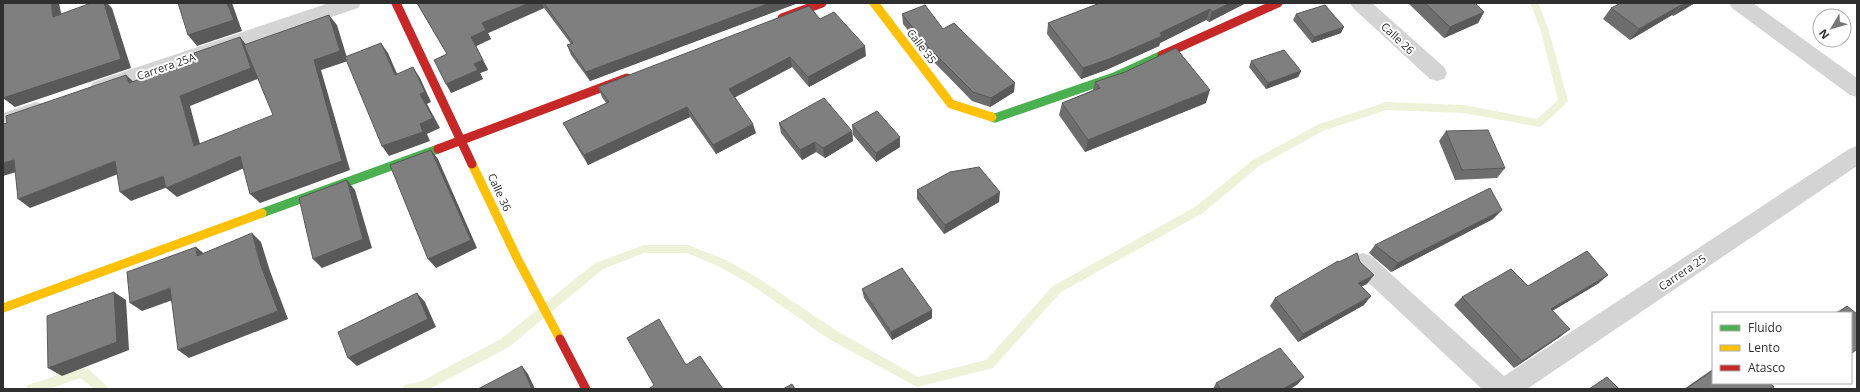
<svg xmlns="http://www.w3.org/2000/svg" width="1860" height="392" viewBox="0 0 1860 392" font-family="'Open Sans',sans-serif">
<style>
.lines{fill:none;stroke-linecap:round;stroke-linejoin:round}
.stream{fill:#eef2d8;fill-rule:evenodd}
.street{fill:#d4d4d4;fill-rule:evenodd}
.fast{stroke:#4caf50;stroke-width:9}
.slow{stroke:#ffc107;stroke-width:9}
.jam{stroke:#c62828;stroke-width:9}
.wall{fill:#6d6d6d}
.shaded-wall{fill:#595959}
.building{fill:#7f7f7f;stroke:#595959}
.labels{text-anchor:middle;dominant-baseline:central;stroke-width:4;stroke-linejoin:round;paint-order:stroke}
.street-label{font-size:11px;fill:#2f2f2f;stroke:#fff}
</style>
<rect width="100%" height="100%" fill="#fff"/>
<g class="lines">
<path class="stream" d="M1530,3H1538L1548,28L1568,101L1542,126L1539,127L1464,113L1387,110L1325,130L1259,166L1203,213L1061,292L993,368L917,387L829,339L753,286L720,267L687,253H644L603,269L509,347L429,389H403L405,385L422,381L501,339L595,263L644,245H688L728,261L761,280L837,331L918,377L986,360L1053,286L1195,207L1253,160L1319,124L1387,102L1464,105L1537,119L1558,100L1540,28Z
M83,367L87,368L106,385L108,389H94L81,378L48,389H26L28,385Z"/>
<path class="street" d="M329,3H361L358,8L100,96L93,94L90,88L93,82Z
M1350,3H1372L1444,67L1447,73L1444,79L1437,81L1430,79L1353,8Z
M1729,3H1753L1857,78V97L1850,95L1732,8Z
M36,102L43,104L46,110L43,116L3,129V113Z
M1857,146V166L1527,389H1482L1355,270L1352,263L1355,256L1363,253L1371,256L1504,376L1849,149Z"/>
<path class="fast" d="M992,117L995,118L1114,77L1162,55
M262,213L438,149"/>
<path class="slow" d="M874,3L951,104L992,117
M472,164L517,258L560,339
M3,308L262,213"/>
<path class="jam" d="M396,3L472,164
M782,18L822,3
M1162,55L1278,3
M438,149L627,78
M560,339L586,389"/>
</g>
<path class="wall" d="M417,3H798L590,81L571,55L567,45L571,44L544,8L488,33L491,39L476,46L488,70L480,73L483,79L451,93L447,54Z
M1100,3H1246L1209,22L1206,20L1160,43L1159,46L1106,70L1081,79L1047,34L1048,23Z
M1408,3H1475L1484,12L1478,23L1444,38Z
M1695,3L1673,16L1672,15L1630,40L1603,19L1611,8Z
M902,14L943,29L1014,92L990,107L972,101L928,56L903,24Z
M1296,14L1341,33L1312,43L1293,20Z
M820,19L866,56L809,87L792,67L735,97L756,133L716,154L690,117L588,165L568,132L563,123L606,103L602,97L598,87Z
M1251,61L1301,71L1298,77L1266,89L1249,67Z
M1095,82L1206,103L1085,152L1059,115L1062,103L1093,90Z
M779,123L852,131L853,141L825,158L816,152L802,160L781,133Z
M852,125L900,147L876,162L853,135Z
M1446,131L1505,168L1497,178L1455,180L1439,141Z
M917,190L999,202L944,234L917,199Z
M1493,219L1391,272L1369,253L1375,245Z
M1599,283L1552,311L1561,336L1514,368L1454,305L1462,297L1528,286Z
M1367,284L1362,286L1364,305L1298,342L1270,306L1275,298Z
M862,289L932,318L892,340L864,298Z
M1847,306L1851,313H1835Z
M1713,369V383L1770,389H1684Z
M1216,383L1298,384L1290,389H1213Z"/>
<path class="shaded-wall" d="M51,3H59L64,27L53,17Z
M104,3H107L112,8L131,68L15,107L3,98Z
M227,3H232L242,31L197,46L188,35Z
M529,3H542L544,8L488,33L491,39L476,46L488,70L480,73L483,79L451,93L446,84L474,64L471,37L482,23Z
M770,3H798L590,81L586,72Z
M1230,3H1246L1209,22L1212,12Z
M1687,3H1695L1673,16L1682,5Z
M1681,5L1672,15L1630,40L1639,29Z
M1210,9L1206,20L1160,43L1159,46L1106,70L1081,79L1083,68L1160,33Z
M1484,12L1478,23L1444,38L1450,27Z
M329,15L337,25L348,61L321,70L350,170L260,203L250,194L314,60Z
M1344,27L1341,33L1312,43L1314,37Z
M240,37L248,47L260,78L190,106L203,155L194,146L180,96Z
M381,43L388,53L402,85L395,75Z
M865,46L866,56L809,87L808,77Z
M790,57L792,67L732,99L729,89Z
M413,67L420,78L431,102L427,104L440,128L427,134L430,141L389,156L382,146L420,124V94Z
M1301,71L1298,77L1266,89L1268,83Z
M126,75L137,85L129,83Z
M1015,83L1014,92L990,107L991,98Z
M1210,90L1206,103L1085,152L1088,140Z
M687,107L690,117L588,165L584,155Z
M753,124L756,133L716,154L713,145Z
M852,131L853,141L825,158L823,148Z
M900,137V147L876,162V153Z
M815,142L816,152L802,160L800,150Z
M431,150L438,159L477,248L436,268L428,259Z
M240,156L249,166L177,197L166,188Z
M14,160L26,169L3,176V163Z
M115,161L126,171L30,208L18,199Z
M163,176L173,185L131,201L120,192Z
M347,180L355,190L372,248L322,268L313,259Z
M1000,192L999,202L944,234L945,225Z
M1502,210L1493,219L1391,272L1398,263Z
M252,233L261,242L270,271L288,319L189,358L178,350L260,263Z
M196,247L207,256H197Z
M1374,275L1367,284L1352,291L1358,283Z
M1608,275L1599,283L1542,317L1551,309Z
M170,288L181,297L142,311L130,303Z
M114,292L126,300L129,350L62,376L48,368Z
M417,293L425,302L436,327L357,366L348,358Z
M1371,296L1364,305L1298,342L1303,334Z
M932,310V318L892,340L891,332Z
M1570,329L1561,336L1514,368L1522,361Z
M522,366L528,374L535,389H532Z
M1304,377L1298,384L1290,389H1283Z"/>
<path class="building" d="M3,3H51L53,17L91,3H104L121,59L3,98Z
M178,3H227L234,20L188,35Z
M417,3H529L482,23L486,30L471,37L483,60L474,64L478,70L446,84L434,60L447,54Z
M544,3H770L586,72L567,45L573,43Z
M1100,3H1230L1212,12L1210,9L1160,33L1162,36L1109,59L1083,68L1048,23Z
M1425,3H1475L1484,12L1450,27Z
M1621,3H1687L1682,5H1681L1639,29L1611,8Z
M925,5L943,29L954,23L1015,83L991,98L973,92L928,47L902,14Z
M1325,5L1344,27L1314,37L1296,14Z
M809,6L820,19L834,12L865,46L808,77L790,57L729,89L753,124L713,145L687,107L584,155L563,123L609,102L598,87Z
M329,15L340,51L314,60L342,161L250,194L240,156L166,188L163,176L120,192L115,161L18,199L14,160L3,163V124L7,123L6,116L126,75L129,83L196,59L194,53L240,37L251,68L180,96L194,146L273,115L244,45Z
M381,43L395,75L413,67L425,92L420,94L433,118L420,124L423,132L382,146L345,57Z
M1176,48L1210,90L1088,140L1062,103L1100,88L1095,82L1125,72Z
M1284,50L1301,71L1268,83L1251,61Z
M824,98L852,131L823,148L815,142L800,150L779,123Z
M877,111L900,137L876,153L852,125Z
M1488,130L1505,168L1462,170L1446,131Z
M431,150L471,240L428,259L390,165Z
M979,167L1000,192L945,225L917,190L950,172Z
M347,180L363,239L313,259L299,198Z
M1490,188L1502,210L1398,263L1375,245Z
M252,233L260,263L278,311L178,350L170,288L130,303L127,272L196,247L197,256Z
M1587,251L1608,275L1551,309L1570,329L1522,361L1462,297L1511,269L1528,286Z
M1357,253L1360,262L1374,275L1358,283L1371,296L1303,334L1275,298L1338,261L1339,262Z
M902,268L932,310L891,332L862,289Z
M114,292L117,342L48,368L47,316Z
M417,293L428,319L348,358L338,332Z
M1847,306L1857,314V349L1851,354V313H1838Z
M659,319L686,365L700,356L723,389H649L654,385L627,338Z
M1280,348L1304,377L1283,389H1221L1216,383Z
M522,366L532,389H478Z
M1713,370V383H1770L1774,387L1770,389H1686Z
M1607,377L1619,389H1589Z
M792,384L795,389H783Z"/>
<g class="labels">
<g class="street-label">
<text transform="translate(1398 38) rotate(43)">Calle 26</text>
<text transform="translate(922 46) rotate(53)">Calle 35</text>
<text transform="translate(166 66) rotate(-19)">Carrera 25A</text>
<text transform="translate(500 192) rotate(65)">Calle 36</text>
<text transform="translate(1682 272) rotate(-34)">Carrera 25</text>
</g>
</g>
<rect width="1860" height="392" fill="none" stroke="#2f2f2f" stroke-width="8"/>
<rect x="1712" y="312" width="140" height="72" fill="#ffffff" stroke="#acacac"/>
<rect x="1720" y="325" width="20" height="6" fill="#4caf50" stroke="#acacac"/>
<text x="1748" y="332" font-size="12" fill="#2f2f2f">Fluido</text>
<rect x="1720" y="345" width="20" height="6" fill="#ffc107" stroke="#acacac"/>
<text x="1748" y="352" font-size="12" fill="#2f2f2f">Lento</text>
<rect x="1720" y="365" width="20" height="6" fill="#c62828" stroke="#acacac"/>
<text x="1748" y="372" font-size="12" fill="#2f2f2f">Atasco</text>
<g transform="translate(1832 28) rotate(232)"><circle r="19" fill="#ffffff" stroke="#acacac"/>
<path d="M0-3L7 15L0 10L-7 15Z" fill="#787878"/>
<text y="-6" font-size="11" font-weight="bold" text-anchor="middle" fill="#2f2f2f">N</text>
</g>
</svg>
